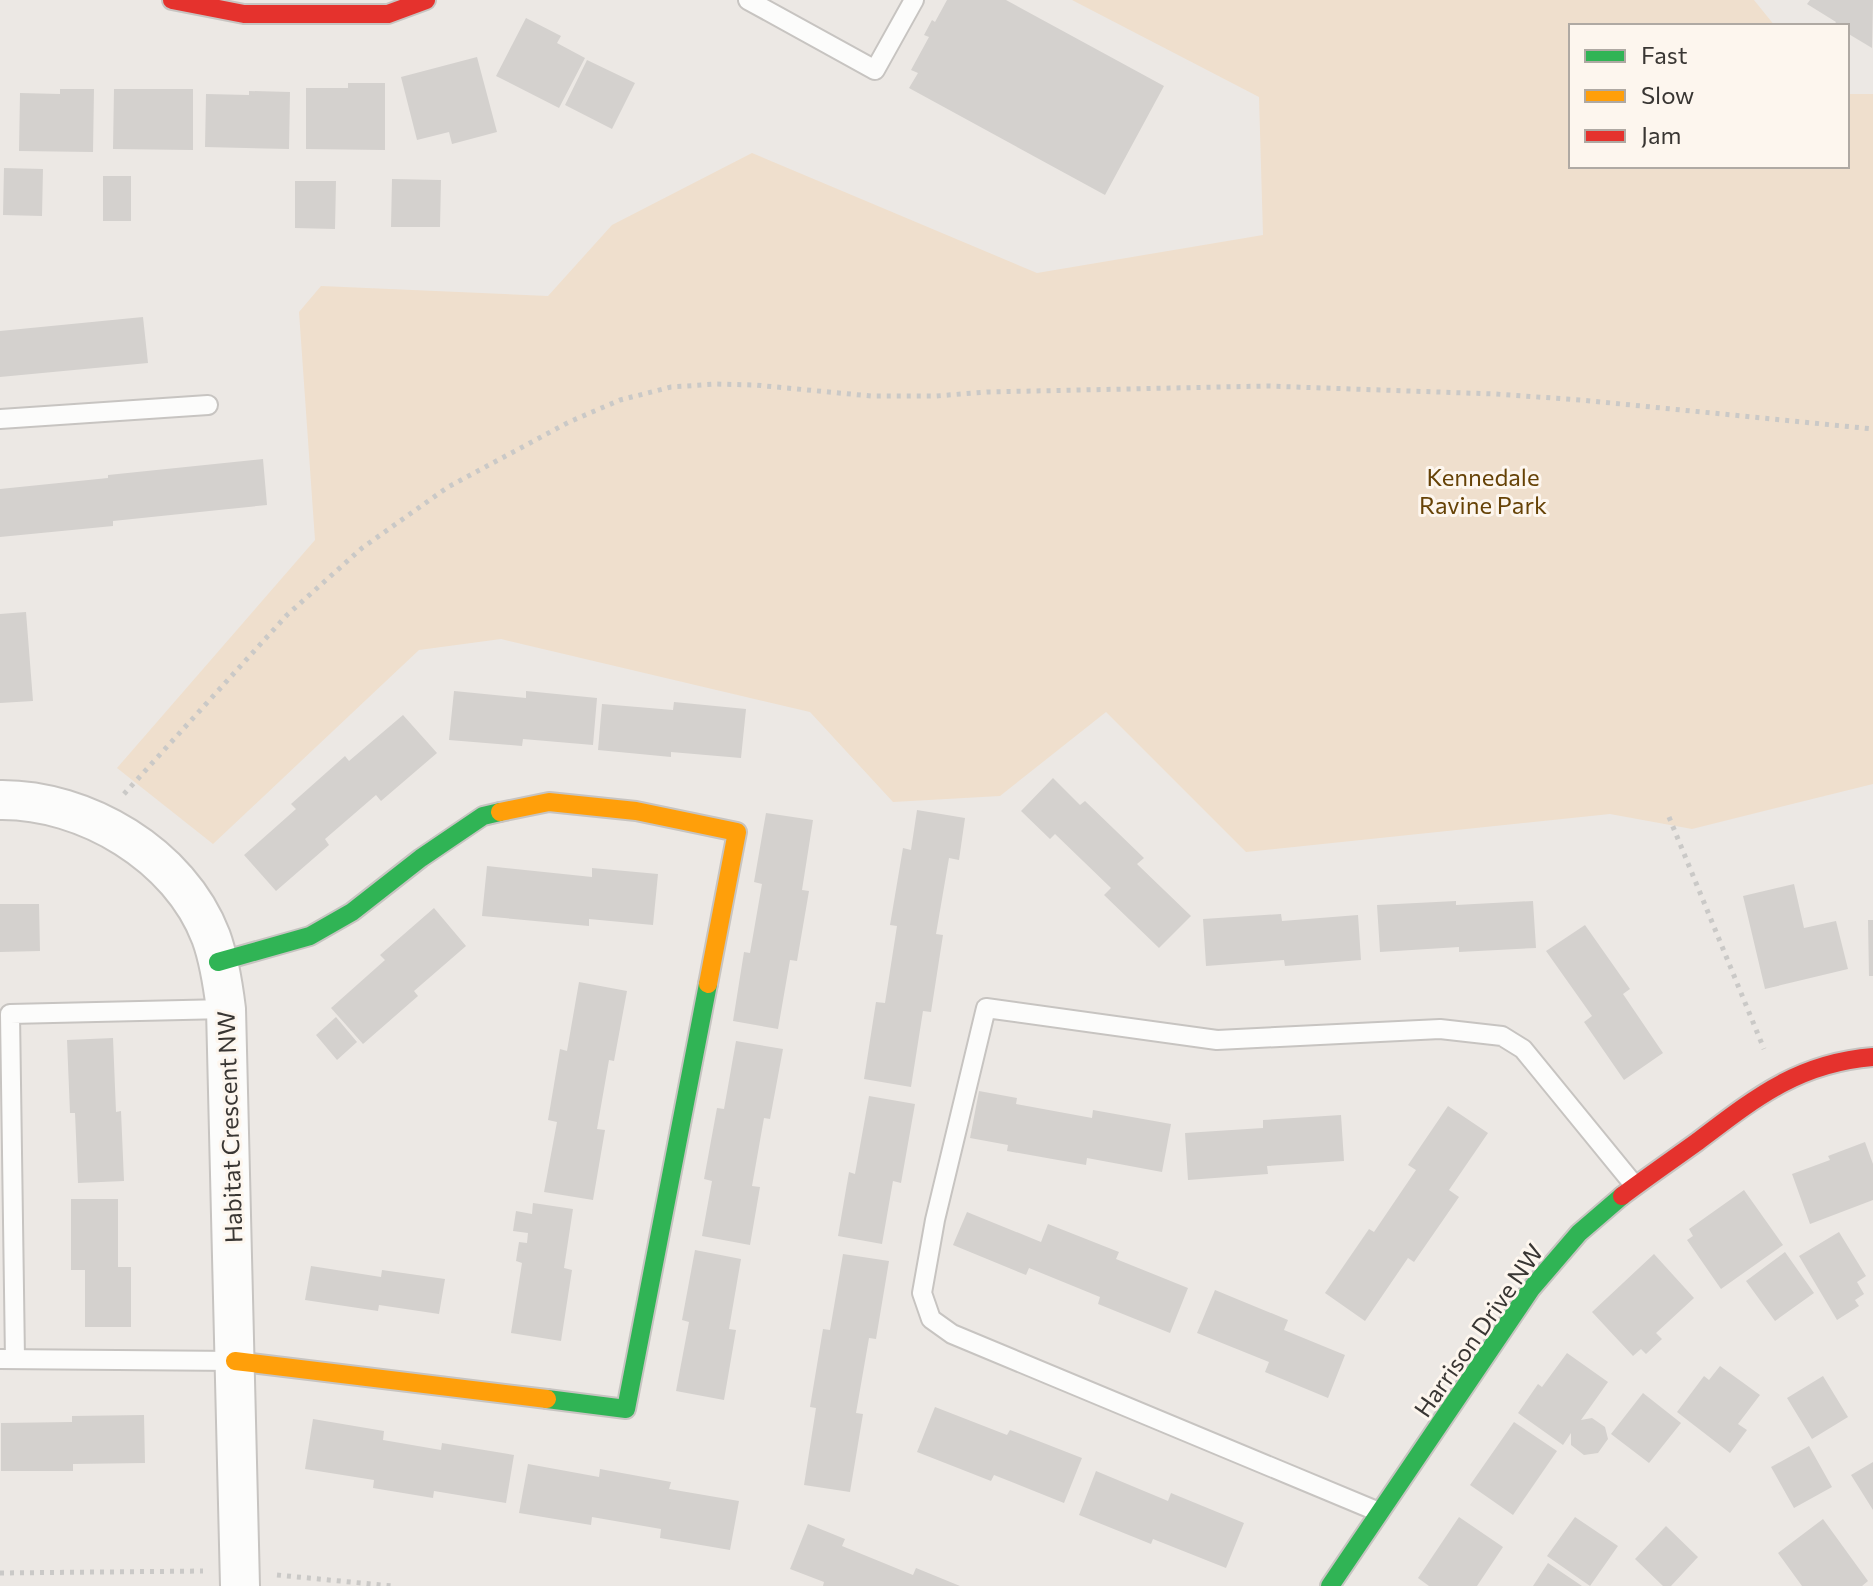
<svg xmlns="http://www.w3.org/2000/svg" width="1873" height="1586" viewBox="0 0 1873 1586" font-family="Commissioner,sans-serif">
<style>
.green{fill:#efdfcd}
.building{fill:#d4d1ce}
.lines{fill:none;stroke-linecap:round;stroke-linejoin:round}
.lane-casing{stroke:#c7c4c1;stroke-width:22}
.street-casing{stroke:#c7c4c1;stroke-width:42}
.fast-casing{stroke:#c7c4c1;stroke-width:22}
.slow-casing{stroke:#c7c4c1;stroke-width:22}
.jam-casing{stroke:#c7c4c1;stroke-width:22}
.path{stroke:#cac9c7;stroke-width:5;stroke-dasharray:4 6;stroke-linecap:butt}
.lane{stroke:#fcfcfb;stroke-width:18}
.street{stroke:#fcfcfb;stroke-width:38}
.fast{stroke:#30b455;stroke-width:18}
.slow{stroke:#ff9f0a;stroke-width:18}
.jam{stroke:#e5322d;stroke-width:18}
.labels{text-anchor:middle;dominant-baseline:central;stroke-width:6;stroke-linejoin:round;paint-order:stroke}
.park-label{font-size:24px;fill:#664206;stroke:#fdf6ee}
.street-label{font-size:24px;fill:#393633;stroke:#fdf6ee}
</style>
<rect width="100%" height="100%" fill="#ece8e4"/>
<path class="green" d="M1072,0H1754L1775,26H1571V166H1847V94H1873V784L1692,829L1610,814L1246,852L1106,712L1000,796L893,802L810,712L501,639L419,650L213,844L117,768L315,540L299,312L321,286L548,296L612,225L752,153L1037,273L1263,235L1259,97Z"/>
<path class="building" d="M947,0H1006L1164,86L1105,195L909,88L918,73L911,70L929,37L924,35L932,20L935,22Z
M1810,0H1873L1872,48L1847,33V26H1836L1834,25L1836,22L1807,4Z
M526,18L561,36L557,43L585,58L559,108L496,76Z
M477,57L497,132L452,144L449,132L417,140L401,77Z
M587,60L635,83L612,129L565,105Z
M348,83H385V150L306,149V88H348Z
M60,89H94L93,152L19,151L20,93L60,94Z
M114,89H193V150L113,149Z
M249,91L290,92L289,149L205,147L206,94L249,95Z
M4,168L43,169L42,216L3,215Z
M103,176H131V221H103Z
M392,179L441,180L440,227H391Z
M295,181H336L335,229L295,228Z
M143,317L148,363L0,377V331Z
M263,459L267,505L113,521V526L0,537V489L108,478V475Z
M26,612L33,701L0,703V614Z
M454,691L526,698V691L597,698L593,745L523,739L522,746L449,740Z
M674,702L746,709L741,758L671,752V757L598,750L602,704L673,710Z
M403,715L437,753L381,801L376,795L325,839L329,845L276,891L244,855L296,809L291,804L345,756L349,761Z
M1053,778L1080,805L1085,801L1144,858L1137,864L1191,916L1159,948L1104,895L1111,888L1055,834L1050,839L1021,811Z
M917,810L965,818L959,860L949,858L936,934L943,935L931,1012L923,1011L911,1087L864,1079L876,1002L885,1003L897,926L890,925L903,848L911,850Z
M766,813L813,820L802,890L809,891L797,961L790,960L778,1029L733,1021L744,952L750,953L762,884L754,882Z
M487,866L592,877V868L658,874L653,925L589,919V926L482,916Z
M1794,884L1804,928L1836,921L1848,969L1765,989L1743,896Z
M1456,901V905L1533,901L1536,948L1459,952V947L1380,952L1377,905Z
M0,904H39L40,951L0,952Z
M434,908L466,946L414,991L418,996L363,1044L331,1008L385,960L380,955Z
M1281,914L1282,921L1358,915L1361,960L1285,966L1284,960L1206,966L1203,919Z
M1868,920H1873V976H1869Z
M1585,925L1630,989L1623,994L1663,1053L1624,1080L1584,1022L1592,1016L1546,951Z
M579,982L627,991L614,1061L609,1060L597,1129L605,1130L593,1200L544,1192L557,1122L548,1120L560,1049L567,1051Z
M336,1017L357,1042L337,1060L316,1035Z
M113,1038L116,1112L121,1111L124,1181L78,1183L75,1113H70L67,1040Z
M736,1041L783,1049L770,1119L764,1118L752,1186L760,1187L750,1245L702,1236L712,1181L704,1179L717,1108L724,1109Z
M979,1091L1017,1098L1016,1104L1092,1118L1093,1110L1171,1124L1162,1172L1087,1158L1086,1165L1007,1151L1008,1145L970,1138Z
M869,1096L915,1104L901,1183L893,1181L882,1244L838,1236L849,1172L855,1174Z
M1448,1106L1488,1133L1449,1190L1459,1197L1414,1262L1408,1258L1365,1321L1325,1293L1369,1229L1374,1232L1416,1170L1408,1165Z
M1341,1115L1344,1161L1267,1166L1268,1174L1188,1180L1185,1133L1263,1128V1120Z
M1865,1142L1873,1164V1200L1810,1224L1792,1174L1830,1160L1828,1156Z
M1744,1190L1783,1245L1721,1289L1687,1240L1693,1236L1689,1229Z
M71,1199H118V1267H131V1327H85V1270H71Z
M533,1203L573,1209L564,1268L572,1270L561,1341L511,1333L522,1263L516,1261L519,1242L527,1243L528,1233L513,1231L516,1211L532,1214Z
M967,1212L1041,1242L1048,1224L1119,1252L1116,1259L1188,1288L1170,1333L1098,1304L1100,1297L1029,1268L1026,1275L953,1245Z
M1839,1232L1866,1276L1857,1282L1864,1294L1855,1300L1859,1306L1837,1320L1799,1256Z
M695,1250L741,1259L729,1329L736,1330L724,1400L676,1391L689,1322L682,1320Z
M1785,1252L1814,1293L1775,1321L1746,1281Z
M843,1254L889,1261L876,1339L869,1338L856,1413L863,1414L850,1492L804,1485L816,1408L810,1407L823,1329L830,1330Z
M1654,1254L1694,1298L1656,1333L1662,1339L1646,1354L1641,1349L1633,1356L1592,1312Z
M311,1266L381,1277L382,1270L445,1279L439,1314L379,1305L378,1311L305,1300Z
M1215,1290L1288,1320L1284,1330L1345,1355L1328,1398L1265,1372L1269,1362L1197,1333Z
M1567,1353L1608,1382L1581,1420L1592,1418L1605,1427L1608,1439L1598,1453L1584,1455L1571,1445V1433L1563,1445L1518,1413L1538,1384L1542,1387Z
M1720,1366L1760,1395L1738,1424L1747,1430L1730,1453L1677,1412L1704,1376L1709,1380Z
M1823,1376L1848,1417L1812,1439L1787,1398Z
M1643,1393L1681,1423L1649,1463L1611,1434Z
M935,1407L1007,1435L1010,1430L1082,1458L1064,1503L994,1475L991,1481L917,1452Z
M144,1415L145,1463L73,1464V1471H1V1423L72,1422V1416Z
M313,1419L384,1431L383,1440L441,1450L442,1443L514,1455L506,1503L434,1491L433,1498L373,1488L374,1480L305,1469Z
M1514,1422L1557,1451L1513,1515L1470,1485Z
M1809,1446L1832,1487L1794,1508L1771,1467Z
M1873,1462V1510L1851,1475Z
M528,1464L599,1477L600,1469L671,1482L669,1489L739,1501L730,1550L660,1538L661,1529L592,1517L591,1525L519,1513Z
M1096,1471L1168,1501L1171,1493L1244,1523L1226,1568L1153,1539L1151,1544L1079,1515Z
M1459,1517L1503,1547L1477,1586H1429L1418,1578Z
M1575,1517L1618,1546L1590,1586L1547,1556Z
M1823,1519L1868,1581L1862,1586H1802L1778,1553Z
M808,1524L845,1539L842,1546L913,1575L916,1568L960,1586H823L824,1582L790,1569Z
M1666,1526L1698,1557L1671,1586H1663L1635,1559Z
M1548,1563L1582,1586H1533Z"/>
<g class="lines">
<g class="lane-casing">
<path id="lane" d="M748,0L875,70L914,0
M0,419L208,405
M0,1359L235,1361
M15,1359L10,1014L226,1009
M1379,1512L952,1334L931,1319L922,1293L935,1220L986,1008L1217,1040L1440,1029L1502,1036L1523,1049L1635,1186"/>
</g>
<g class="street-casing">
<path id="street" d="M0,800C85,799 180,855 211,937C219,959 223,985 226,1009L240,1586"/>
</g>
<g class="fast-casing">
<path id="fast" d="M218,962L310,936L352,912L421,858L483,816L500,812
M547,1399L626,1409L708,984
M1330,1586L1531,1289L1579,1233L1622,1196"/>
</g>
<g class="slow-casing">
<path id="slow" d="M500,812L549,802L636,811L737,832L708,984
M235,1361L547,1399"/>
</g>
<g class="jam-casing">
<path id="jam" d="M172,0L244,14H388L426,0
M1622,1196C1646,1178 1672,1160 1697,1142C1755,1098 1798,1063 1873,1057"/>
</g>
<path class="path" d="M124,794L287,615L362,548L448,487L569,422L620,400L671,387L716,384L755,385L871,396H936L987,392L1267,386L1495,394L1581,400L1873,429
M1669,817L1764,1049
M0,1573L203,1571
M277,1575L392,1586"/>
<use href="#lane" class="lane"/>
<use href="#street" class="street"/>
<use href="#fast" class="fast"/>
<use href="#slow" class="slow"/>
<use href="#jam" class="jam"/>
</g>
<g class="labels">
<g class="park-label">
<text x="1483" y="476">Kennedale<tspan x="1483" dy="28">Ravine Park</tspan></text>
</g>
<g class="street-label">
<text transform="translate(229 1127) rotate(-92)">Habitat Crescent NW</text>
<text transform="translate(1478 1330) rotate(-55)">Harrison Drive NW</text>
</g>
</g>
<rect x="1569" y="24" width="280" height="144" fill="#fdf6ee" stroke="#afa9a3" stroke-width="2"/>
<rect x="1585" y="50" width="40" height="12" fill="#30b455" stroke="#afa9a3" stroke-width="2"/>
<text x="1641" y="64" font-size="24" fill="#393633">Fast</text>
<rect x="1585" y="90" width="40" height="12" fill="#ff9f0a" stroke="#afa9a3" stroke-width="2"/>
<text x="1641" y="104" font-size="24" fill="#393633">Slow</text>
<rect x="1585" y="130" width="40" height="12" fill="#e5322d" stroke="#afa9a3" stroke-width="2"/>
<text x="1641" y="144" font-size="24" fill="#393633">Jam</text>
</svg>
